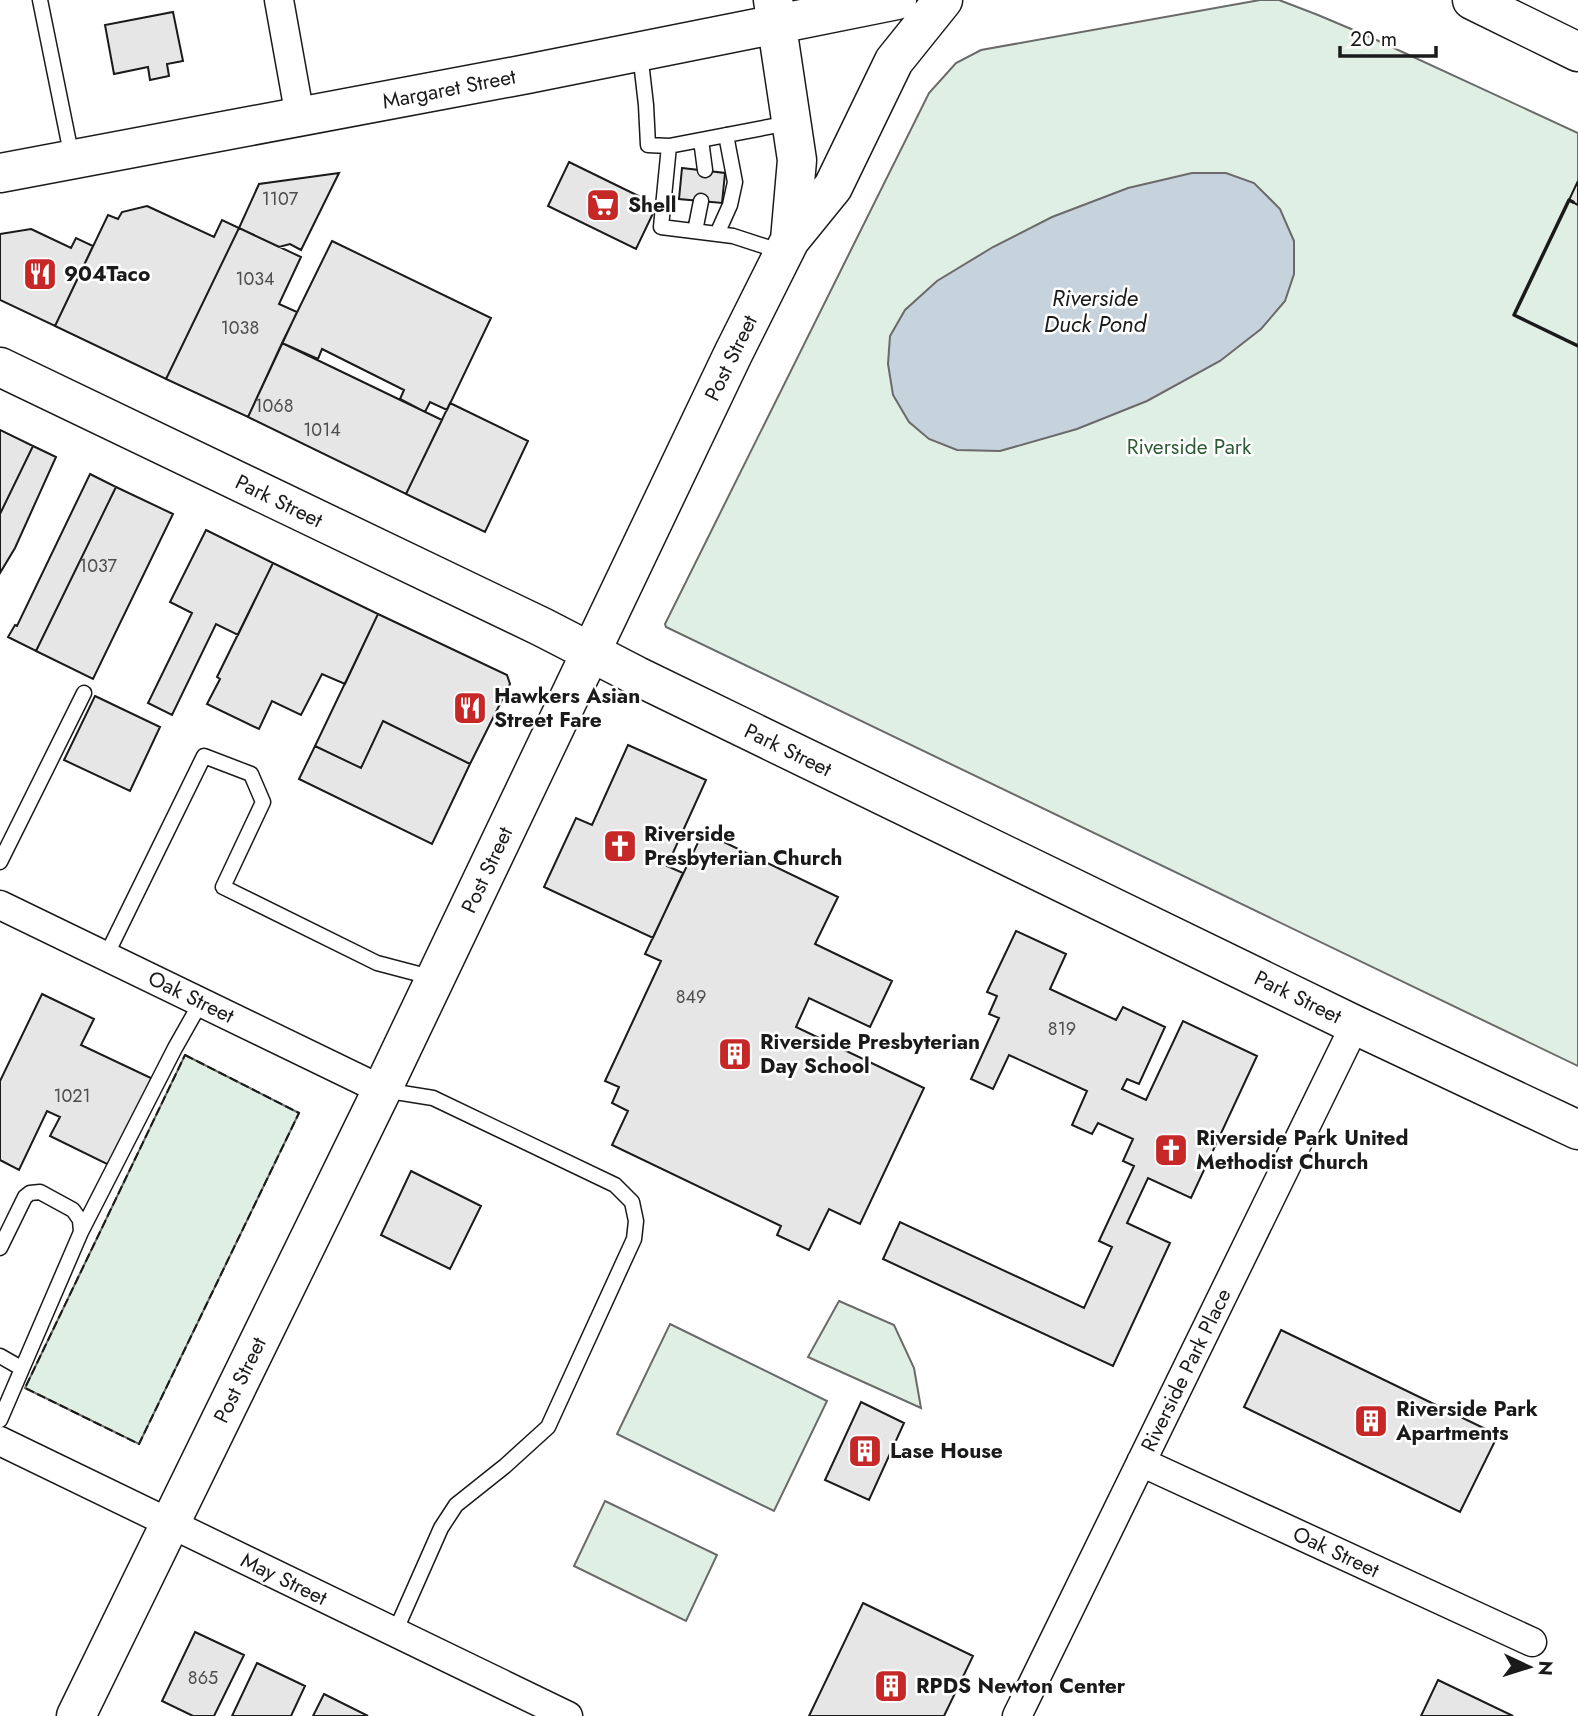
<svg xmlns="http://www.w3.org/2000/svg" width="1578" height="1716" viewBox="0 0 1578 1716" font-family="Jost,sans-serif">
<style>
.green{fill:#e0efe3;stroke:#6a6a6a;stroke-width:2}
.water{fill:#c6d2dc;stroke:#6a6a6a;stroke-width:2}
.building{fill:#e6e6e6;stroke:#1a1a1a;stroke-width:2}
.lines{fill:none;stroke-linecap:round;stroke-linejoin:round}
.lane-casing{stroke:#1a1a1a;stroke-width:17}
.street-casing{stroke:#1a1a1a;stroke-width:31}
.secondary-casing{stroke:#1a1a1a;stroke-width:41}
.lane{stroke:#fff;stroke-width:14}
.street{stroke:#fff;stroke-width:28}
.secondary{stroke:#fff;stroke-width:38}
.fence{stroke:#1a1a1a;stroke-width:2;stroke-dasharray:9 3.5;stroke-linecap:butt}
.wall{stroke:#1a1a1a;stroke-width:3.5}
.labels{text-anchor:middle;dominant-baseline:central;stroke-width:5;stroke-linejoin:round;paint-order:stroke}
.number-label{font-size:18px;fill:#4d4d4d}
.street-label{font-size:21px;fill:#1a1a1a;stroke:#fff}
.poi-label{font-size:21px;font-weight:bold;fill:#1a1a1a;stroke:#fff;text-anchor:start}
.park-label{font-size:21px;fill:#2b5a34;stroke:#fff}
.water-label{font-size:23px;font-style:italic;fill:#1a1a1a;stroke:#fff}
</style>
<rect width="100%" height="100%" fill="#fff"/>
<path class="green" d="M1260,0H1279L1318,15L1370,37L1578,133V1066L666,627L665,624L929,93L956,63L981,50Z
M185,1055L299,1113L139,1444L25,1388Z
M839,1301L894,1325L914,1368L921,1408L808,1357Z
M670,1324L827,1401L774,1511L617,1434Z
M605,1501L717,1555L686,1621L574,1566Z"/>
<path class="water" d="M1192,173H1226L1254,183L1280,209L1294,241V274L1285,301L1261,329L1220,361L1147,401L1077,429L1000,451L957,450L929,439L909,422L893,395L888,364L890,336L905,310L937,281L993,247L1052,217L1128,188Z"/>
<path class="building" d="M173,12L183,61L167,64L169,76L150,80L148,67L114,74L105,25Z
M569,162L657,205L636,249L548,206Z
M682,168L725,173L722,203L679,199Z
M339,173L301,250L290,244L279,247L239,228L259,184Z
M1578,181V205L1569,200Z
M147,206L214,237L222,220L239,228L166,379L55,326L108,215L118,219L122,212Z
M239,228L301,257L279,304L297,312L248,417L166,379Z
M31,229L71,248L76,238L93,246L55,326L0,300V234Z
M332,241L491,318L447,410L430,402L425,412L400,399L404,390L322,349L318,359L282,343Z
M282,343L442,420L406,494L248,417Z
M450,403L528,441L485,532L406,494Z
M0,430L33,446L0,514Z
M33,446L56,457L15,548L0,573V514Z
M90,474L116,487L36,651L8,637L15,625L17,626Z
M116,487L173,514L93,679L36,651Z
M206,530L273,563L238,635L216,624L172,715L148,703L192,613L170,602Z
M273,563L378,614L345,684L322,674L301,715L272,701L259,729L207,704L220,679L217,677Z
M378,614L507,675L510,684L470,764L383,721L361,768L315,746Z
M95,696L160,727L130,791L64,760Z
M383,721L470,764L432,844L299,779L315,746L361,768Z
M628,745L706,780L667,866L683,873L653,938L544,887L576,818L592,825Z
M703,832L838,897L815,944L892,981L870,1027L809,998L796,1027L924,1088L860,1224L829,1209L809,1250L777,1235L781,1226L612,1145L628,1111L612,1103L619,1087L605,1081L661,961L645,954Z
M1016,931L1066,954L1050,989L1116,1020L1123,1007L1165,1027L1139,1084L1127,1079L1122,1089L1146,1100L1183,1021L1257,1056L1191,1198L1148,1178L1127,1223L1170,1243L1113,1366L883,1259L900,1222L1084,1308L1112,1247L1099,1241L1134,1166L1123,1161L1133,1139L1098,1123L1092,1134L1072,1125L1087,1091L1009,1055L993,1089L971,1079L999,1018L989,1014L997,996L987,992Z
M42,994L94,1019L81,1045L153,1079L111,1166L50,1136L60,1117L47,1111L19,1170L0,1160V1081Z
M411,1171L481,1206L450,1269L381,1235Z
M1281,1330L1498,1435L1460,1512L1244,1407Z
M861,1402L904,1423L869,1500L825,1480Z
M863,1603L973,1656L944,1716H809Z
M195,1632L244,1655L214,1716H193L162,1701Z
M257,1663L305,1686L291,1716H232Z
M1438,1680L1513,1716H1421Z
M324,1694L368,1716H313Z"/>
<g class="lines">
<g class="lane-casing">
<path id="lane" d="M40,0L72,158
M640,53L646,105L648,145L669,146L789,123
M701,140L705,170
M669,146L661,227L717,234L730,205L735,182L726,135
M695,231L701,201
M717,234L733,236L782,252
M0,862L84,693
M106,956L204,756L251,774L263,802L223,887L377,963L434,978
M383,1090L433,1098L615,1185L632,1202L636,1221L634,1239L548,1427L505,1466L456,1505L441,1528L395,1632
M81,1232L175,1048L201,1002
M0,1248L25,1197L30,1193L40,1192L73,1210L80,1220L81,1232L0,1420
M0,1356L21,1368"/>
</g>
<g class="street-casing">
<path id="street" d="M279,0L300,117
M0,905L382,1090
M0,1441L568,1716
M1141,1462L1532,1642
M1017,1716L1355,1025"/>
</g>
<g class="secondary-casing">
<path id="secondary" d="M1472,0L1578,52
M0,173L527,74L897,0
M790,240L833,187L894,61L943,0
M0,367L542,627L637,676L1355,1025L1578,1130
M76,1716L382,1090L733,354L790,240L797,160L773,0"/>
</g>
<use href="#lane" class="lane"/>
<use href="#street" class="street"/>
<use href="#secondary" class="secondary"/>
<path class="fence" d="M185,1055L299,1113L139,1444L25,1388Z"/>
<path class="wall" d="M1573,202L1569,200L1514,315L1578,346"/>
</g>
<defs>
<g id="supermarket-square" transform="scale(1.75)"><rect x="-9" y="-9" width="18" height="18" rx="4" fill="#c62828" stroke="#fff"/><path d="M-6-5.5h2.5l.6 2H6L4.5 2H-2.5L-4.4-4H-6ZM-1.5 3.2a1.3 1.3 0 1 0 .1 0ZM3 3.2a1.3 1.3 0 1 0 .1 0Z" fill="#fff"/></g>
<g id="restaurant-square" transform="scale(1.75)"><rect x="-9" y="-9" width="18" height="18" rx="4" fill="#c62828" stroke="#fff"/><path d="M-5-6h1v4h1v-4h1v4h1v-4h1v5L-1.5 .5V6h-2V.5L-5-1ZM5-6V6H3V1.5H1.5Q1.5-4 5-6Z" fill="#fff"/></g>
<g id="church-square" transform="scale(1.75)"><rect x="-9" y="-9" width="18" height="18" rx="4" fill="#c62828" stroke="#fff"/><path d="M-1.2-6h2.4v3.5h3.3v2.4h-3.3V6h-2.4V-.1h-3.3v-2.4h3.3Z" fill="#fff"/></g>
<g id="building-square" transform="scale(1.75)"><rect x="-9" y="-9" width="18" height="18" rx="4" fill="#c62828" stroke="#fff"/><path d="M-4-6H4V6H1V3H-1V6H-4ZM-2.5-4.3h1.7v1.8h-1.7ZM.8-4.3h1.7v1.8H.8ZM-2.5-1h1.7V.8h-1.7ZM.8-1h1.7V.8H.8Z" fill="#fff"/></g>
</defs>
<g fill-rule="evenodd">
<use href="#supermarket-square" x="603" y="205"/>
<use href="#restaurant-square" x="40" y="274"/>
<use href="#restaurant-square" x="470" y="708"/>
<use href="#church-square" x="620" y="846"/>
<use href="#building-square" x="735" y="1054"/>
<use href="#church-square" x="1171" y="1150"/>
<use href="#building-square" x="1371" y="1421"/>
<use href="#building-square" x="865" y="1451"/>
<use href="#building-square" x="891" y="1686"/>
</g>
<g class="labels">
<g class="number-label">
<text x="280" y="199">1107</text>
<text x="255" y="279">1034</text>
<text x="240" y="328">1038</text>
<text x="274" y="406">1068</text>
<text x="322" y="430">1014</text>
<text x="98" y="566">1037</text>
<text x="691" y="997">849</text>
<text x="1062" y="1029">819</text>
<text x="72" y="1096">1021</text>
<text x="203" y="1678">865</text>
</g>
<g class="street-label">
<text transform="translate(449 89) rotate(-11)">Margaret Street</text>
<text transform="translate(731 358) rotate(-64)">Post Street</text>
<text transform="translate(279 501) rotate(26)">Park Street</text>
<text transform="translate(788 750) rotate(26)">Park Street</text>
<text transform="translate(487 870) rotate(-65)">Post Street</text>
<text transform="translate(191 997) rotate(26)">Oak Street</text>
<text transform="translate(1298 997) rotate(26)">Park Street</text>
<text transform="translate(1186 1370) rotate(-64)">Riverside Park Place</text>
<text transform="translate(240 1380) rotate(-64)">Post Street</text>
<text transform="translate(1336 1552) rotate(25)">Oak Street</text>
<text transform="translate(284 1579) rotate(26)">May Street</text>
</g>
<g class="poi-label">
<text x="628" y="205">Shell</text>
<text x="64" y="274">904Taco</text>
<text x="494" y="696">Hawkers Asian<tspan x="494" dy="24">Street Fare</tspan></text>
<text x="644" y="834">Riverside<tspan x="644" dy="24">Presbyterian Church</tspan></text>
<text x="760" y="1042">Riverside Presbyterian<tspan x="760" dy="24">Day School</tspan></text>
<text x="1196" y="1138">Riverside Park United<tspan x="1196" dy="24">Methodist Church</tspan></text>
<text x="1396" y="1409">Riverside Park<tspan x="1396" dy="24">Apartments</tspan></text>
<text x="890" y="1451">Lase House</text>
<text x="916" y="1686">RPDS Newton Center</text>
</g>
<g class="park-label">
<text x="1189" y="447">Riverside Park</text>
</g>
<g class="water-label">
<text x="1095" y="298">Riverside<tspan x="1095" dy="26">Duck Pond</tspan></text>
</g>
</g>
<g transform="translate(1529 1667) rotate(94)" stroke="#ffffff" stroke-width="5" paint-order="stroke">
<path d="M0-5L12 26L0 18L-12 26Z" fill="#1a1a1a"/>
<text y="-10" font-size="19" font-weight="bold" text-anchor="middle" fill="#1a1a1a">N</text>
</g>
<path d="M1340 46v10h96v-10" fill="none" stroke="#1a1a1a" stroke-width="3.5"/>
<text x="1350" y="46" font-size="21" fill="#1a1a1a" stroke="#ffffff" stroke-width="5" paint-order="stroke">20 m</text>
</svg>
